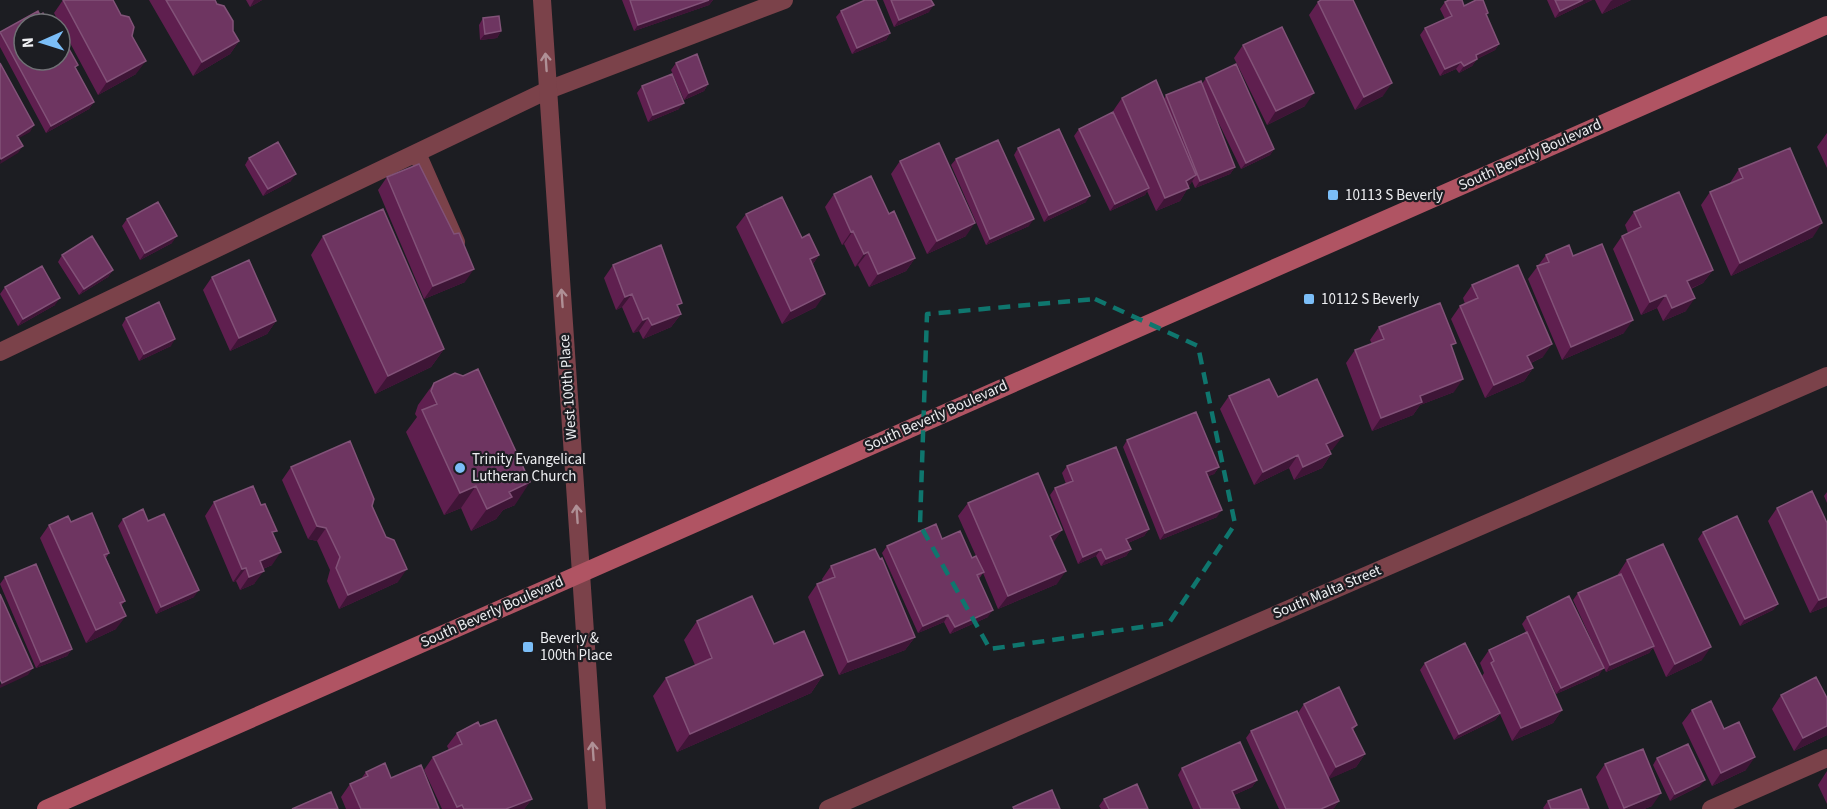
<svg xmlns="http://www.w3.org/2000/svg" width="1827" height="809" viewBox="0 0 1827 809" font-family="'Source Sans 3',sans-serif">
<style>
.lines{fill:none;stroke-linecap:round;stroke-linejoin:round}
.service{stroke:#7b424a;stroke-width:18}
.minor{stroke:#7b424a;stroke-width:18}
.secondary{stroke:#b05463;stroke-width:18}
.wall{fill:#5f1f4f}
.shaded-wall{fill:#3e1536}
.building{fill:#6e3561;stroke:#825278;stroke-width:1.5}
.oneway{stroke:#af9096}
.marked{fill:none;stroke:#0f766e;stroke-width:4.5;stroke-dasharray:12 8;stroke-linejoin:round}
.poi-dot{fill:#7bbef8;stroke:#1c1d22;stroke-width:2}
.labels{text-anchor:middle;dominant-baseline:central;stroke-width:4.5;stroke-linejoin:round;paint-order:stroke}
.street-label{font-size:15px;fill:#eeeff2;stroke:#1c1d22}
.poi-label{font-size:15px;fill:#eeeff2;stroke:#1c1d22;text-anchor:start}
</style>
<rect width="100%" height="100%" fill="#1c1d22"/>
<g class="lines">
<path class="service" d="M417,153L456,242
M0,352L548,90L784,0
M1711,809L1827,758"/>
<path class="minor" d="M542,0L597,809
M828,809L1827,376"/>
<path class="secondary" d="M46,809L1827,25"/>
</g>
<path class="wall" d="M63,0L132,36L136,74L98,95L54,13Z
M149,0H215L239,41L230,54L193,76Z
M246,0H262L250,7Z
M622,0H713L709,5L634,31Z
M883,0H931L929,12L894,27Z
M1547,0H1592L1555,18Z
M1595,0H1631L1602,14Z
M1318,2L1383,96L1355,110L1309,15Z
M1445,2L1464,6L1488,13L1486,16L1499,44L1495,50L1477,59L1472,66L1459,73L1456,69L1440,76L1420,35L1425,28L1445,19L1440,9Z
M841,11L890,33L886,40L852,54L836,17Z
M483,18L501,31L497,38L480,40L479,25Z
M24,24L76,69L94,102L89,109L46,133L0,47V32Z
M1243,45L1305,106L1267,125L1234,58Z
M676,63L708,84L704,91L684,100L671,70Z
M1206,78L1274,149L1270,155L1241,169L1209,103L1235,167L1230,174L1195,188L1192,181L1180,201L1156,211L1147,191L1145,195L1110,211L1074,136L1079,129L1113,112V111L1122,98L1164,99L1166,95L1202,84Z
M642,86L679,109L648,122L637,93Z
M1827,133V168L1817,147Z
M1018,148L1086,202L1044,222L1014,155Z
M249,158L291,181L263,196L245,165Z
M956,159L1029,226L986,245L951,165Z
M900,161L966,236L927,254L891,174Z
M1739,169L1813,237L1731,276L1701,205L1710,192L1730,183Z
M387,177L454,234L465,282L424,299L378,190Z
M834,194L889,214L915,258L906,271L869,287L858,265L855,267L844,244L842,245L825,207Z
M1634,212L1713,270L1703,283L1691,289L1686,311L1663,321L1657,308L1641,315L1613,249L1622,236L1628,233L1625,225Z
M746,214L802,238L819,255L813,264L816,307L782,324L736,227Z
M127,219L172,243L140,260L122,226Z
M323,236L444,349L431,367L375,394L311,255Z
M62,255L113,270L108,277L79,295L58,262Z
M1546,255L1573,256L1624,333L1562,360L1528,279Z
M613,265L679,308L681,314L671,327L643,339L639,331L633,333L622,307L616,310L604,278Z
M212,277L276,321L267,334L230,351L203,290Z
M1472,285L1543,357L1531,363L1533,368L1524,381L1485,398L1451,319L1460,306L1465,304L1463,298Z
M5,287L55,305L18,326L0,294Z
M126,318L171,346L139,361L122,325Z
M1379,327L1452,349L1454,392L1420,405L1413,415L1372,431L1346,363L1355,350L1372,344L1370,340Z
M434,383L515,505L503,510L496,519L471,531L461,508L444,515L406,432L417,417L415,414L418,405Z
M1229,396L1278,397L1333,449L1329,451L1331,454L1322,468L1294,480L1289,468L1254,485L1220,409Z
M1127,440L1219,467L1214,474L1208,476L1217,517L1160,540L1123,447Z
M1067,466L1149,529L1144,536L1128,543L1131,549L1126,556L1101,566L1096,556L1078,564L1050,495L1055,488L1066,484L1062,473Z
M291,467L372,506L398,582L339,609L327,581L330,570L317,541L308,539L282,480Z
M1827,492V503L1824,496Z
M214,502L261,505L274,536L272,565L263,569L254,584L240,590L236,581L233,582L205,516Z
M968,503L1062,530L1053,542L1057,584L998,609L983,573L979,579L988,617L950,634L944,622L918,633L882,553L887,546L942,539L972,558L976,556L958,516Z
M1777,508L1827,523V606L1810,613L1768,521Z
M123,519L148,521L194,597L156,614L118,526Z
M71,522L109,553L106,558L125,601L121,606L116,629L86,643L40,538L49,525Z
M1703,532L1778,604L1773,610L1740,626L1698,539Z
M1627,560L1702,660L1666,677L1653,648L1649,653L1606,672L1573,600L1578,593L1618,575V574Z
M831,566L915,637L905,650L839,675L808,597L817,584L823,582L822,579Z
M5,577L72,649L67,656L36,668L0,584Z
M1527,617L1599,675L1556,694L1532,644L1562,710L1553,723L1512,741L1500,714L1495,720L1454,740L1420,670L1425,663L1490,694L1482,676L1484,673L1480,663L1489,650L1526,632L1522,624Z
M697,621L823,675L811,693L677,752L653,696L666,678L695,665L684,640Z
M1781,695L1827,735L1794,751L1772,709Z
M1304,704L1357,725L1353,730L1365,754L1356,767L1328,779L1339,801L1334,808L1332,809H1279L1246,738L1251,731L1298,713Z
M1692,710L1724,729L1746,770L1712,786L1682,723Z
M480,726L532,799L524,809H442L424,770L433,757L449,750L447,746L457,733Z
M1657,758L1700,786L1670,801L1653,765Z
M1605,764L1652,806L1644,809H1609L1596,777Z
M1182,768L1257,780L1252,787L1234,795L1240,809H1193L1178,775Z
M1827,771V804L1818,785Z
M366,772L391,778L439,809H346L341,797L350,784L361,779Z
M1104,799L1148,809H1101L1099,806Z
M1548,801L1589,809H1544L1543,808Z"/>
<path class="shaded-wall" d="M254,0H262L250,7Z
M709,0H713L709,5L634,31L638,25Z
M1583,0H1592L1555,18L1560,11Z
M1613,0H1631L1602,14L1611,1Z
M934,5L929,12L894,27L899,20Z
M501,31L497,38L480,40L485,34Z
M890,33L886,40L852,54L857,48Z
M239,41L230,54L193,76L202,62Z
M1499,44L1495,50L1471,62L1476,55Z
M1477,59L1472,66L1459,73L1464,66Z
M146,61L136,74L98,95L107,82Z
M1461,62L1456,69L1440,76L1445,69Z
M1392,83L1383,96L1355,110L1364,97Z
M708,84L704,91L684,100L689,93Z
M1314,93L1305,106L1267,125L1276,111Z
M94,102L89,109L46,133L51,126Z
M684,103L679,109L648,122L653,115Z
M34,125L30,132L12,142L17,136Z
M23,146L18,153L0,164L1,159Z
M1274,149L1270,155L1241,169L1246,163Z
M1235,167L1230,174L1195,188L1200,181Z
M296,174L291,181L263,196L268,189Z
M1196,175L1180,201L1156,211L1165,198L1186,181Z
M1149,188L1145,195L1110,211L1115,204Z
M1090,196L1086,202L1044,222L1049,215Z
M1034,219L1029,226L986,245L990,239Z
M975,223L966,236L927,254L937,241Z
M1822,223L1813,237L1731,276L1740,263Z
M853,231L844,244L842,245L851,232Z
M177,236L172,243L140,260L145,253Z
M868,252L858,265L855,267L864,254Z
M819,255L810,268V259Z
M915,258L906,271L869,287L878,274Z
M474,269L465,282L424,299L433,286Z
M113,270L108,277L79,295L84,289Z
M1713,270L1703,283L1678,294L1687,281Z
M632,294L622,307L616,310L625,297Z
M825,294L816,307L782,324L791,311Z
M1666,295L1657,308L1641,315L1650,302Z
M60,298L55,305L18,326L23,319Z
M1695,298L1686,311L1663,321L1672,308Z
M681,314L671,327L643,339L652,325Z
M648,318L639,331L633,333L643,320Z
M1633,320L1624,333L1562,360L1571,347Z
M276,321L267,334L230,351L239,338Z
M175,339L171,346L139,361L144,354Z
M1552,344L1543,357L1518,369L1527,356Z
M444,349L431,367L375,394L388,376Z
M1533,368L1524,381L1485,398L1494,385Z
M1463,379L1454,392L1420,405L1413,415L1372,431L1381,418L1420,396Z
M1343,436L1333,449L1317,457L1326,444Z
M1331,454L1322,468L1294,480L1303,467Z
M1298,455L1289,468L1254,485L1263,472Z
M1219,467L1214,474L1202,479L1206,472Z
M530,482L515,505L503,510L496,519L471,531L487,509L509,492Z
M476,486L461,508L444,515L460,493Z
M1222,510L1217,517L1160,540L1165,533Z
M317,526L326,528L317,541L308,539Z
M1149,529L1144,536L1121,546L1126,539Z
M1062,530L1053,543L1050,536Z
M1101,549L1096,556L1078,564L1083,557Z
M1131,549L1126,556L1101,566L1106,559Z
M281,552L272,565L251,574L260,561Z
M246,568L236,581L233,582L242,569Z
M407,569L398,582L339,609L348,595Z
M264,571L254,584L240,590L249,577Z
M1066,571L1057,584L998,609L1008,596Z
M199,590L194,597L156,614L161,607Z
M1827,597V606L1810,613L1819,600Z
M1778,604L1773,610L1740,626L1745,619Z
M993,610L988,617L950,634L955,627Z
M948,615L944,622L918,633L923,626Z
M126,616L116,629L86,643L96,630Z
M915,637L905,650L839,675L848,662Z
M1654,646L1649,653L1606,672L1610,665Z
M1711,647L1702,660L1666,677L1675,664Z
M72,649L67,656L36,668L41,662Z
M33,668L28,675L0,688V685L2,683Z
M1604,668L1599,675L1556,694L1561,688Z
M823,675L811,693L677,752L690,734Z
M1562,710L1553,723L1512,741L1521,728Z
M1500,713L1495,720L1454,740L1459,734Z
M1827,726V735L1794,751L1803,738Z
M1365,754L1356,767L1327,780L1336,767Z
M1755,757L1746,770L1712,786L1721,773Z
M1257,780L1252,787L1227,798L1232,791Z
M1705,780L1700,786L1670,801L1675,794Z
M1661,793L1652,806L1644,809H1624Z
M532,799L524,809H506Z
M1339,801L1334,808L1332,809H1321Z"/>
<path class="building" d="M63,0H113L121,15L129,17L134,27L132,36L146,61L107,82Z
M166,0H215L217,4L224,6L233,21V31L239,41L202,62Z
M630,0H709L638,25Z
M865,0H876L890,33L857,48L841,11Z
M891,0H931L934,5L899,20Z
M1321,0H1353L1392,83L1364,97L1318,2Z
M1449,0H1462L1464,6L1476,0H1483L1488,13L1486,14L1499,44L1476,55L1477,59L1464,66L1461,62L1445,69L1425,28L1452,16L1445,2Z
M1555,0H1583L1560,11Z
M38,11L40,15L43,13L50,24H24V60H60V43L65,42L78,65L75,67L94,102L51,126L0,32Z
M499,16L501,31L485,34L483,18Z
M1282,27L1314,93L1276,111L1243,45Z
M697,54L708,84L689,93L676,63Z
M0,63L34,125L17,136L23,146L1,159L0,157Z
M1236,64L1274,149L1246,163L1206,78Z
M672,74L684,103L653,115L642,86Z
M1156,80L1196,175L1186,181L1189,188L1165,198L1122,98Z
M1201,81L1235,167L1200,181L1166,95Z
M1113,112L1149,188L1115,204L1079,129Z
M1059,129L1090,196L1049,215L1018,148Z
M998,140L1034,219L990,239L956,159Z
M278,142L296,174L268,189L249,158Z
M939,143L975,223L937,241L900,161Z
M1790,148L1822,223L1740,263L1710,192L1743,178L1739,169Z
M419,164L454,234L459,233L474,269L433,286L387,177Z
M871,176L889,214L894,211L915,258L878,274L868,252L864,254L853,231L851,232L834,194Z
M1679,192L1713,270L1687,281L1695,298L1672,308L1666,295L1650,302L1622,236L1641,227L1634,212Z
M782,197L802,238L809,234L819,255L810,259L825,294L791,311L746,214Z
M158,202L177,236L145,253L127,219Z
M383,209L444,349L388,376L323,236Z
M92,236L113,270L84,289L62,255Z
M1602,244L1633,320L1571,347L1537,266L1549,262L1546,255L1569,245L1573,256Z
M661,245L682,303L677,305L681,314L652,325L648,318L643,320L632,294L625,297L613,265Z
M249,260L276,321L239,338L212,277Z
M1518,265L1552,344L1527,356L1533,368L1494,385L1460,306L1478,298L1472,285Z
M42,266L60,298L23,319L5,287Z
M159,302L175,339L144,354L126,318Z
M1440,303L1456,343L1451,345L1463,379L1420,396L1422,402L1381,418L1355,350L1384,339L1379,327Z
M478,369L530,482L509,492L512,497L487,509L476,486L460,493L422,410L437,404L431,391L434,383L455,373L463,376Z
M1269,379L1278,397L1317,379L1343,436L1326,444L1331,454L1303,467L1298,455L1263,472L1229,396Z
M1196,412L1219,467L1206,472L1222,510L1165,533L1127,440Z
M350,441L374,499L372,506L386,537L394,540L407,569L348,595L336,568L340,557L326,528L317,526L291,467Z
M1116,447L1149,529L1126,539L1131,549L1106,559L1101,549L1083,557L1055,488L1073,481L1067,466Z
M1038,473L1062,530L1050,536L1066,571L1008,596L968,503Z
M253,486L261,505L265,504L277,531L272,532L281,552L260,561L264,571L249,577L246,568L242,569L214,502Z
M1812,491L1827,523V597L1819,600L1777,508Z
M143,509L148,521L164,514L199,590L161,607L123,519Z
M92,513L109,553L104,555L125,601L120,603L126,616L96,630L49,525L68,516L71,522Z
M1737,516L1778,604L1745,619L1703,532Z
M936,524L942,539L960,531L972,558L976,556L984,572L977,575L993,610L955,627L948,615L923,626L887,546Z
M1663,544L1711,647L1675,664L1627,560Z
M875,549L880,559L882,558L915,637L848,662L817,584L835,577L831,566Z
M36,564L72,649L41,662L5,577Z
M1621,574L1654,646L1610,665L1578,593Z
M0,594L33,668L2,683L0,679Z
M752,596L774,644L804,631L823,675L690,734L666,678L712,658L697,621Z
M1569,596L1604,668L1561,688L1527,617Z
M1527,632L1562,710L1521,728L1491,663L1494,661L1489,650Z
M1465,643L1500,713L1459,734L1425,663Z
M1816,677L1827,698V726L1803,738L1781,695Z
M1339,687L1357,725L1352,728L1365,754L1336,767L1304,704Z
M1711,701L1724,729L1739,722L1755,757L1721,773L1692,710Z
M1297,711L1339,801L1321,809H1286L1251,731Z
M496,720L532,799L506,809H464L462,805L457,807L433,757L462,744L457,733L478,722L480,726Z
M1240,742L1257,780L1232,791L1240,809H1201L1182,768Z
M1688,744L1705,780L1675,794L1657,758Z
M1643,749L1661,793L1624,808L1605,764Z
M385,763L391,778L421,765L439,809H361L350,784L368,776L366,772Z
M1137,784L1148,809H1109L1104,799Z
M1581,789L1589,809H1551L1548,801Z
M1052,790L1060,809H1014L1013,807Z
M331,792L338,809H292Z"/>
<defs><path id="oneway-shaft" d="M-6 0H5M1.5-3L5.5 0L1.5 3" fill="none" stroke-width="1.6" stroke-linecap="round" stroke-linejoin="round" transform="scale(1.5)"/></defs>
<g class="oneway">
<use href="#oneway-shaft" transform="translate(546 62) rotate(-94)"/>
<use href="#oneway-shaft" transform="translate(562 298) rotate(-94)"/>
<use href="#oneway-shaft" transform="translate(577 514) rotate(-94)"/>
<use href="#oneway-shaft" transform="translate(593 751) rotate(-94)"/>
</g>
<path class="marked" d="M1095,299L1198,346L1235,524L1169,623L990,649L920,525L927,314Z"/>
<g class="poi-dot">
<rect x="1327" y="189" width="12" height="12" rx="3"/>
<rect x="1303" y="293" width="12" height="12" rx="3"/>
<circle cx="460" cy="468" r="6"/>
<rect x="522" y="641" width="12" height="12" rx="3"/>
</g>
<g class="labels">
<g class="street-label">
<text transform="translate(1530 155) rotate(-24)">South Beverly Boulevard</text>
<text transform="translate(568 387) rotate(-94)">West 100th Place</text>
<text transform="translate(936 416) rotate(-24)">South Beverly Boulevard</text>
<text transform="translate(1327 592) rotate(-23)">South Malta Street</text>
<text transform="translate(492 612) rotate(-24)">South Beverly Boulevard</text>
</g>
<g class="poi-label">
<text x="1345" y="195">10113 S Beverly</text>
<text x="1321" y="299">10112 S Beverly</text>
<text x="472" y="459">Trinity Evangelical<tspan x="472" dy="17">Lutheran Church</tspan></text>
<text x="540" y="638">Beverly &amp;<tspan x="540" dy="17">100th Place</tspan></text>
</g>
</g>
<g transform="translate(42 42) rotate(267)"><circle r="28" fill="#1c1d22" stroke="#707175" stroke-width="1.5"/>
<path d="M0-4.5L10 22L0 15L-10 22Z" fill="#7bbef8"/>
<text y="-9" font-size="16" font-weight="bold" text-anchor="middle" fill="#eeeff2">N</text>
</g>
</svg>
